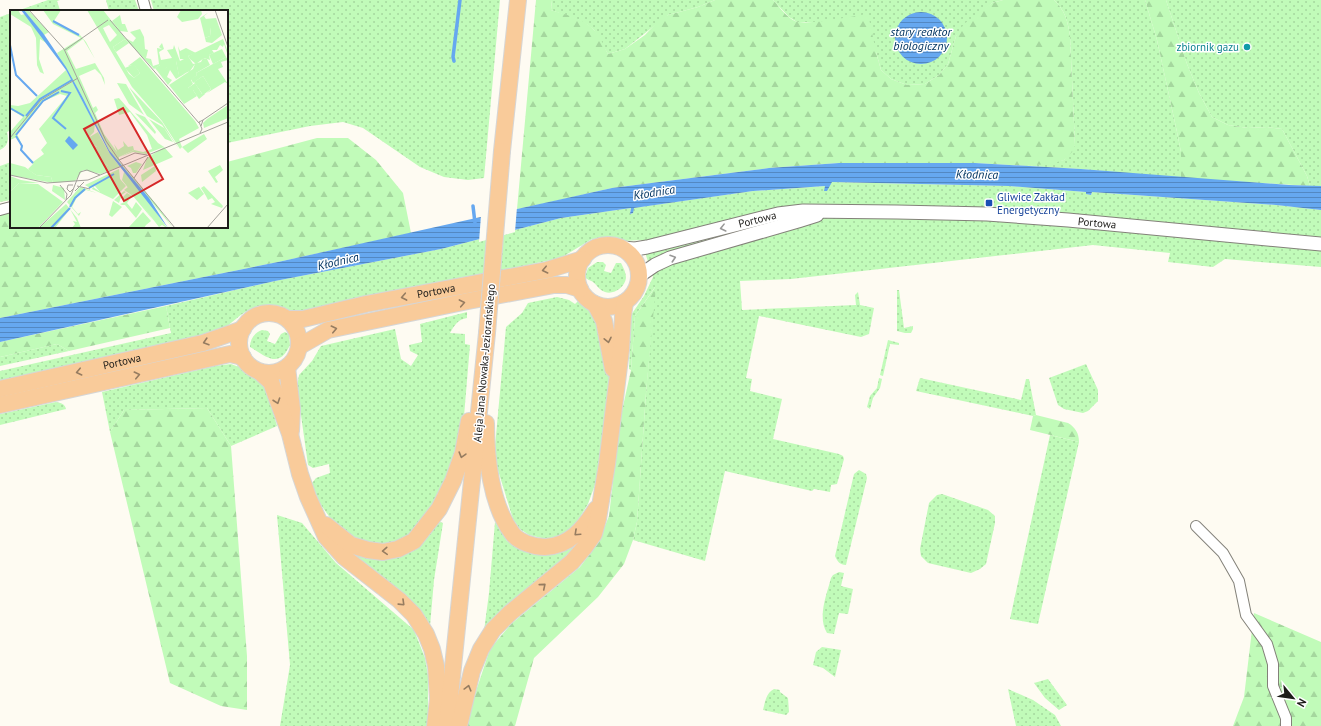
<svg xmlns="http://www.w3.org/2000/svg" width="1321" height="726" viewBox="0 0 1321 726" font-family="'PT Sans',sans-serif">
<style>
.grass{fill:url(#grass-dots)}
.forest{fill:url(#forest-firs)}
.water{fill:url(#water-rules)}
.pier{fill:#fefbf2}
.lines{fill:none;stroke-linecap:round;stroke-linejoin:round}
.stream{stroke:#66a8f0;stroke-width:3.5}
.minor-casing{stroke:#838179;stroke-width:12}
.tertiary-casing{stroke:#838179;stroke-width:15}
.primary-casing{stroke:#d6d6d6;stroke-width:18}
.minor{stroke:#fff;stroke-width:10}
.tertiary{stroke:#fff;stroke-width:13}
.primary{stroke:#f9cb9a;stroke-width:16}
.primary-bridge-casing{stroke:#d6d6d6;stroke-width:18;stroke-linecap:butt}
.primary-bridge{stroke:#f9cb9a;stroke-width:16}
.oneway{stroke:#999998}
.oneway2{stroke:#967c60}
.culture-dot{fill:#0f9aa8;stroke:#fff;stroke-width:1.5}
.transit-dot{fill:#1a4fb4;stroke:#fff;stroke-width:1.5}
.labels{text-anchor:middle;dominant-baseline:central;stroke-width:3;stroke-linejoin:round;paint-order:stroke}
.culture-label{font-size:11px;fill:#0d838f;stroke:#fff;text-anchor:end}
.transit-label{font-size:11px;fill:#164399;stroke:#fff;text-anchor:start}
.street-label{font-size:11px;fill:#1d1c19;stroke:#fff}
.water-label{font-size:12px;font-style:italic;fill:#023461;stroke:#fff}
.inset-river{fill:none;stroke:#66a8f0;stroke-width:2}
.inset-road{fill:none;stroke:#a4a29b;stroke-width:1}
.view{fill:#d62828;fill-opacity:0.15;stroke:#d62828;stroke-width:2}
.inset-edge{fill:none;stroke:#1d1c19;stroke-width:2}
</style>
<defs>
<pattern id="grass-dots" width="8" height="8" patternUnits="userSpaceOnUse"><rect width="8" height="8" fill="#c1fbb9"/><path d="M2 2h.1M6 6h.1" fill="none" stroke="#a5d79e" stroke-width="1.8" stroke-linecap="round"/></pattern>
<pattern id="forest-firs" width="22" height="20" patternUnits="userSpaceOnUse"><rect width="22" height="20" fill="#c1fbb9"/><path d="M5 1l3.5 6h-7zM16 11l3.5 6h-7z" fill="#a5d79e"/></pattern>
<pattern id="water-rules" width="6" height="5" patternUnits="userSpaceOnUse"><rect width="6" height="5" fill="#66a8f0"/><path d="M0 2.5h6" fill="none" stroke="#5388c2"/></pattern>
</defs>
<rect width="100%" height="100%" fill="#fefbf2"/>
<path class="grass" d="M48,0H60L57,1L60,10L65,9V11H17Z
M106,0H135L139,11H109Z
M151,0H500L484,178L468,180L444,177L420,167L363,128L343,122L310,126L227,143V11H154Z
M552,0H715L698,7L668,15L625,49L608,54L594,30L588,25L579,20L551,10Z
M773,0H1003L992,3L956,36L948,64L939,75L925,84L907,85L891,79L881,70L876,52L812,22H797L789,17Z
M1054,0H1145L1157,40L1177,132L1181,152V178L1081,169L1027,166L1064,160L1075,145L1070,36C1068,22 1065,10 1054,0Z
M1166,0H1321V186H1310L1307,176L1282,129L1267,127L1248,128L1228,125L1212,117L1199,93L1187,64Z
M11,13V130L7,132C9,140 8,146 0,150V17Z
M11,162V200L0,202V166Z
M831,182L1009,186L1086,192L1087,194L1091,195L1092,192L1276,205L1321,210V267L1225,259L1213,267L1168,262L1170,253L1093,245L791,279L740,281L742,310L856,305L855,295L858,292L860,305L874,308L869,334L861,337L759,316L746,378L752,379L750,391L782,399L773,439L839,454L843,456L844,459L837,484L831,485L830,492L814,489L812,491L725,471L705,561L633,540L637,522L646,393L655,287L635,316L631,370L629,369L631,315L644,296L653,277L641,240L623,241L606,238L592,239L564,256L556,259L299,312C294,311 288,312 283,310C277,308 271,306 265,306C246,305 234,323 219,332L0,382V371L171,333L166,306L275,281L441,249L561,218L631,208L630,214L633,213V208L753,191L826,186Z
M597,262H603L606,265L604,271L611,273L616,263H621C623,267 626,272 626,278C625,287 614,295 605,292C599,290 597,285 593,282C590,280 587,280 585,277L588,268Z
M897,290H899L904,328L913,326V329L911,333H905L897,331Z
M557,297L569,300L575,304L578,301L598,317L605,347L610,380L596,482L588,504L575,525L565,535L550,540L529,535L520,529L513,519L497,467L495,446L506,327L522,313L528,303Z
M467,312V318C458,319 454,326 450,333L465,334V344L470,345L464,416L448,477L423,520L410,534L397,541L381,544L366,543L354,539L336,526L313,494L312,483L316,478L330,473L329,464L313,468L308,465L297,387L299,375L312,361L321,346L395,329L401,359L411,366L418,355L410,351L409,345L422,342L420,324Z
M262,330L268,331L270,334L267,341L275,344L281,334L285,332L289,334L290,345C279,369 267,357 250,347C250,339 254,333 262,330Z
M888,340L899,343V345L890,344L883,376L880,375Z
M57,344L69,351L0,366V357Z
M231,364L239,367L261,383L267,391L277,426L231,446L207,408L124,410L110,432L102,392L215,366Z
M1086,364L1098,390V401L1088,411L1083,413L1064,409L1058,405L1049,378Z
M879,378L882,379L880,388L873,398L870,409L867,407L870,396L877,388Z
M920,378L1021,400L1026,379H1029L1036,415L1033,416L916,391Z
M56,402C61,403 65,404 66,409L0,425V414Z
M1050,435L1079,442L1038,624L1010,619Z
M859,470L866,474L867,478L846,565C840,565 837,561 835,556L854,474Z
M942,494L988,510L995,516V523L986,564L980,569L971,573L928,563L921,556L920,549L929,503L937,495Z
M277,515L302,523L336,563L414,630L425,658L428,675V726H280L290,665Z
M440,522L443,523L434,580L430,626L419,609L353,557L355,554L413,550Z
M495,522L507,541L528,552L565,550L575,546L580,542L574,549L484,631L489,593Z
M839,572L844,573L841,586L853,589L848,614L839,613L834,634L827,633C817,617 827,594 831,578L833,575Z
M822,647L841,650L835,677L823,668L813,665L816,652Z
M1048,679L1067,705L1059,710L1045,698L1034,683Z
M774,689L780,690V692L788,698L789,712L786,715L763,710C765,702 766,693 774,689Z
M1008,689L1033,700L1055,715L1061,726H1016Z"/>
<path class="forest" d="M536,0H552L551,10C565,15 584,18 594,30C600,36 604,46 608,54L625,49L645,35L661,18L668,15L698,7L715,0H773C780,7 786,17 795,21C806,26 854,16 868,14L876,52L881,70L891,79L907,85L925,84L939,75L948,64L956,36L964,24L992,3L1003,0H1054C1065,10 1068,22 1070,36L1075,145L1073,151L1064,160L1054,163L1027,166L975,163H839L769,168L612,188L546,203L517,209Z
M1145,0H1166L1187,64L1199,93L1212,117L1228,125L1248,128L1267,127L1282,129L1307,176L1310,186L1181,178V152L1177,132L1157,40Z
M317,138H348L376,160L403,193L411,233L278,262L0,318V213L11,211V227H227V162Z
M656,286L646,393L637,522L633,540L624,564L598,597L534,658L515,726H467L470,709L490,649L511,624L580,567L598,543L609,516L620,420L631,370L635,316Z
M166,306L170,328L69,351L57,344L0,357V342Z
M207,408L231,446L247,656V710L221,706L170,683L110,432L124,410Z
M1036,415L1068,423C1075,427 1079,433 1079,442L1030,430L1033,416Z
M1254,613L1321,642V726H1233L1244,697Z"/>
<path class="water" d="M895 38a26 26 0 1 1 52 0a26 26 0 1 1-52 0Z
M839,163H975L1081,169L1289,185L1321,186V210L1276,205L1092,192L1091,195L1086,194V192L1009,186L832,182L827,191H824L825,186L753,191L634,208L633,213L630,214L631,208L561,218L441,249L275,281L0,342V318L278,262L612,188L769,168Z"/>
<path class="pier" d="M517,207L515,232L479,242L481,215Z"/>
<g class="lines">
<path class="stream" d="M454,61L453,57L460,0
M473,206L475,223"/>
<g class="minor-casing">
<path id="minor" d="M143,0L146,11
M0,210L11,207
M1196,526L1223,553L1239,581L1246,615L1267,644L1273,664V686L1286,718V726"/>
</g>
<g class="tertiary-casing">
<g id="tertiary">
<path id="s1" d="M622,248L635,249L647,247L778,214L803,211L897,212L987,214L1068,220L1321,244"/>
<path d="M639,276L655,265L670,258L798,221L817,215"/>
</g>
</g>
<g class="primary-casing">
<g id="primary">
<path d="M502,151L518,0"/>
<circle cx="608" cy="276" r="31"/>
<path d="M595,304L604,321L613,369"/>
<circle cx="269" cy="343" r="30"/>
<path id="s2" d="M289,319H303L366,304L547,270L583,259"/>
<path d="M300,346L328,330L468,301L554,285H567L580,289"/>
<path d="M287,367L292,409L291,431"/>
<path d="M260,372L271,382L290,434L300,474L308,497L326,537L344,557L399,600L414,615L426,634L432,649L436,666L438,699L435,726"/>
<path id="s3" d="M0,389L203,343L243,329"/>
<path d="M0,405L230,354L243,357"/>
<path d="M486,423C486,458 491,505 512,533C518,542 534,547 545,547C570,546 584,528 596,509"/>
<path d="M326,525L351,545L368,550L383,552L398,549L414,541L439,509L453,481L463,453L469,421"/>
<path d="M447,726L487,333"/>
<path d="M459,726L472,671L481,649L493,630L510,613L572,562L584,548L594,534L598,519L607,464L621,350L623,316L625,302"/>
</g>
</g>
<use href="#minor" class="minor"/>
<use href="#tertiary" class="tertiary"/>
<use href="#primary" class="primary"/>
<g class="primary-bridge-casing">
<path id="primary-bridge" d="M487,333L502,151"/>
</g>
<use href="#primary-bridge" class="primary-bridge"/>
</g>
<defs><path id="oneway-chevron" d="M-2-3.5L2.5 0L-2 3.5" fill="none" stroke-width="1.6" stroke-linecap="round" stroke-linejoin="round"/></defs>
<g class="oneway">
<use href="#oneway-chevron" transform="translate(723 228) rotate(166)"/>
<use href="#oneway-chevron" transform="translate(673 258) rotate(-18)"/>
</g>
<g class="oneway2">
<use href="#oneway-chevron" transform="translate(545 270) rotate(167)"/>
<use href="#oneway-chevron" transform="translate(404 297) rotate(169)"/>
<use href="#oneway-chevron" transform="translate(462 303) rotate(-11)"/>
<use href="#oneway-chevron" transform="translate(334 329) rotate(-13)"/>
<use href="#oneway-chevron" transform="translate(608 340) rotate(78)"/>
<use href="#oneway-chevron" transform="translate(206 342) rotate(163)"/>
<use href="#oneway-chevron" transform="translate(79 372) rotate(167)"/>
<use href="#oneway-chevron" transform="translate(137 375) rotate(-13)"/>
<use href="#oneway-chevron" transform="translate(277 401) rotate(71)"/>
<use href="#oneway-chevron" transform="translate(462 455) rotate(106)"/>
<use href="#oneway-chevron" transform="translate(577 533) rotate(137)"/>
<use href="#oneway-chevron" transform="translate(385 551) rotate(176)"/>
<use href="#oneway-chevron" transform="translate(543 586) rotate(-40)"/>
<use href="#oneway-chevron" transform="translate(402 603) rotate(44)"/>
<use href="#oneway-chevron" transform="translate(468 688) rotate(-75)"/>
</g>
<circle class="culture-dot" cx="1247" cy="47" r="4"/>
<rect class="transit-dot" x="985" y="199" width="8" height="8" rx="2"/>
<g class="labels">
<g class="culture-label">
<text x="1239" y="47">zbiornik gazu</text>
</g>
<g class="transit-label">
<text x="997" y="197">Gliwice Zakład<tspan x="997" dy="13">Energetyczny</tspan></text>
</g>
<g class="street-label">
<text stroke="none"><textPath href="#s1" startOffset="139">Portowa</textPath></text>
<text stroke="none"><textPath href="#s1" startOffset="480">Portowa</textPath></text>
<text stroke="none"><textPath href="#s2" startOffset="150">Portowa</textPath></text>
<text stroke="none"><textPath href="#s3" startOffset="125">Portowa</textPath></text>
<text transform="translate(484 363) rotate(-85)">Aleja Jana Nowaka-Jeziorańskiego</text>
</g>
<g class="water-label">
<text x="921" y="31">stary reaktor<tspan x="921" dy="14">biologiczny</tspan></text>
<text transform="translate(977 174) rotate(1)">Kłodnica</text>
<text transform="translate(654 192) rotate(-9)">Kłodnica</text>
<text transform="translate(338 261) rotate(-13)">Kłodnica</text>
</g>
</g>
<g transform="translate(10 10)">
<rect width="218" height="218" fill="#fefbf2"/>
<path d="M14,0H18L39,22L34,25ZM33,0H51L44,11L70,25L76,32L85,49L73,29L57,41L66,59L85,53L94,68L95,75L91,65L85,59L69,66L83,98L86,96L88,100L85,103L94,124L107,142L104,134L108,140L114,136L113,131L118,137L123,136L124,140L109,147V151L147,195L163,218L99,140L73,88L47,43L71,28L43,14ZM77,0H93L115,28L123,32L126,28L120,22L130,19L134,27L135,39L138,40L136,48L141,49L143,56L149,54L147,38L152,39L149,37L152,33L154,39L149,42L151,50L162,48L157,40L163,39L164,35L170,51L174,49H170L168,36L170,41L176,38L186,43L178,46L183,54L191,52L193,48L197,49L200,55L186,63L187,65L181,70L183,74L178,78L183,80L187,86L174,94L159,75L183,59L185,54L180,61L169,66L166,51L155,59H150V55L144,59L115,29L103,37L119,64L124,68L130,63L124,55L118,56L130,47L185,111L189,118L169,129L172,137L194,124L197,129L178,143L172,137L170,139L152,111L122,77ZM99,15L107,25L100,32L93,18ZM198,3L194,6L201,17L200,26L195,28L190,8L196,4ZM110,5L112,14H115L118,22L110,21L102,11ZM212,39L216,47L203,54L199,45ZM56,60L85,114L84,122L78,128L88,122L92,130L91,128L82,135L91,138L90,150L98,156V161L91,164L73,160L65,171L43,173L41,167L26,165L20,161L18,159L23,154L10,140L12,137L7,127L0,130V122L13,107L0,99V95L8,96L20,93ZM50,84L57,86L29,119L37,133L31,140L34,144L23,152L11,140L13,137L7,124L34,91ZM193,66L201,79L193,85L184,72ZM107,73L116,74L134,105L119,94ZM119,77L152,112L169,139L152,115L137,106ZM218,95V108L194,118L193,113L197,109ZM125,103L135,107L146,122L145,124ZM139,109L154,118L163,132L155,129ZM137,118L163,147L133,160L137,148L154,137ZM126,152L132,154L126,163H123L121,158L117,156ZM210,155L213,160L205,167L208,172L206,173L198,161ZM109,159L110,169L116,176L103,189L82,179L83,177L90,182L85,176L80,178L75,175ZM194,176L213,196L212,198L201,194L205,192L202,188L198,190L196,186L191,178ZM70,177L87,183L76,180L67,187L62,197L68,204L71,202L69,206L57,192ZM118,177L131,193L143,210L123,186L114,180ZM189,177L194,184L187,190L178,183ZM114,181L116,182L110,186L112,188L117,183L122,186L117,193L122,199L126,192L132,199L126,208L115,195H112L110,194L115,192L111,187L109,193L104,190ZM103,191L112,197L102,207L99,205ZM56,194L67,208L71,218H62L65,214L63,211L67,212L60,199L45,218H29ZM133,202L141,211L136,215L134,218H118Z" fill="#c1fbb9" fill-rule="evenodd"/>
<path d="M0,0H8L11,5L15,4L38,34L30,29L29,49L34,64L30,62L27,55L26,28L21,17L0,4ZM206,8L212,25L202,33L196,32L195,28L200,26L201,18L199,15L195,17V9ZM115,29L119,33L106,42L103,37ZM213,29L218,42V46L214,34L213,37L210,35L207,40H202L204,43L199,45L200,50L194,48L186,54L180,49L178,46ZM216,47L218,50L211,52L213,57L208,59L218,74L215,72L197,83L201,79L193,66L183,73L181,69L187,65L186,63ZM163,51H166L169,65L176,63L166,69L160,60L157,67L162,70L158,75L145,58L150,55V59L156,58ZM124,54L130,63L124,68L115,58ZM185,73L192,84H195L189,89L183,80L180,81L178,78ZM109,88L148,133L154,137L136,144L123,142L110,147L124,140L133,142L142,139L137,125L120,102L109,105L104,89ZM91,128L100,144L110,157L98,161V156L90,150L89,143L91,139L82,134ZM0,153L15,157L26,165L41,167L43,173L0,165ZM145,156L146,161L132,172L131,165ZM114,162L138,190L157,218L152,215L149,217L112,170ZM0,166L11,170L29,173H9L0,182ZM43,175L54,178L55,190L42,181ZM50,202L46,211L39,218H30Z" fill="#c1fbb9"/>
<path d="M9,173L28,174L53,192L28,218H0V182Z" fill="#c1fbb9"/>
<path d="M171,0H191L192,4L188,9L172,12L167,7Z" fill="#c1fbb9"/>
<path d="M11,0H14L33,23L56,57L73,88L99,140L139,188L158,218L100,144L56,60ZM59,126L68,135L63,140L55,131Z" fill="#66a8f0"/>
<path class="inset-river" d="M43,11L69,25M0,35L6,65L27,86M51,81L60,83L43,108L56,119M0,98L14,106M16,106L30,89L62,70M6,125L33,91L49,82M6,126L12,136L11,140L23,153M79,178L104,164M60,197L65,188L75,179M41,218L60,198"/>
<path class="inset-road" d="M19,0L54,39L96,131L109,150M205,0L218,37M100,10L189,113M55,40L98,10M191,116L193,110L218,93M190,123L192,119L189,112L193,110M0,128L31,90L68,68M137,145L125,143L109,150L165,218M0,165L37,173L78,170L218,112M124,168L138,147M50,175L57,184L56,190M63,175H58L57,179L60,182L63,179M67,176L80,179M65,181L74,172M29,218L61,185L70,162L77,160L90,165M197,218L218,194"/>
<path class="view" d="M113,98L153,169L114,191L74,119Z"/>
<rect width="218" height="218" class="inset-edge"/>
</g>
<g transform="translate(1293 698) rotate(119)" stroke="#ffffff" stroke-width="3" paint-order="stroke">
<path d="M0-3L7 15L0 10L-7 15Z" fill="#1d1c19"/>
<text y="-6" font-size="11" font-weight="bold" text-anchor="middle" fill="#1d1c19">N</text>
</g>
</svg>
